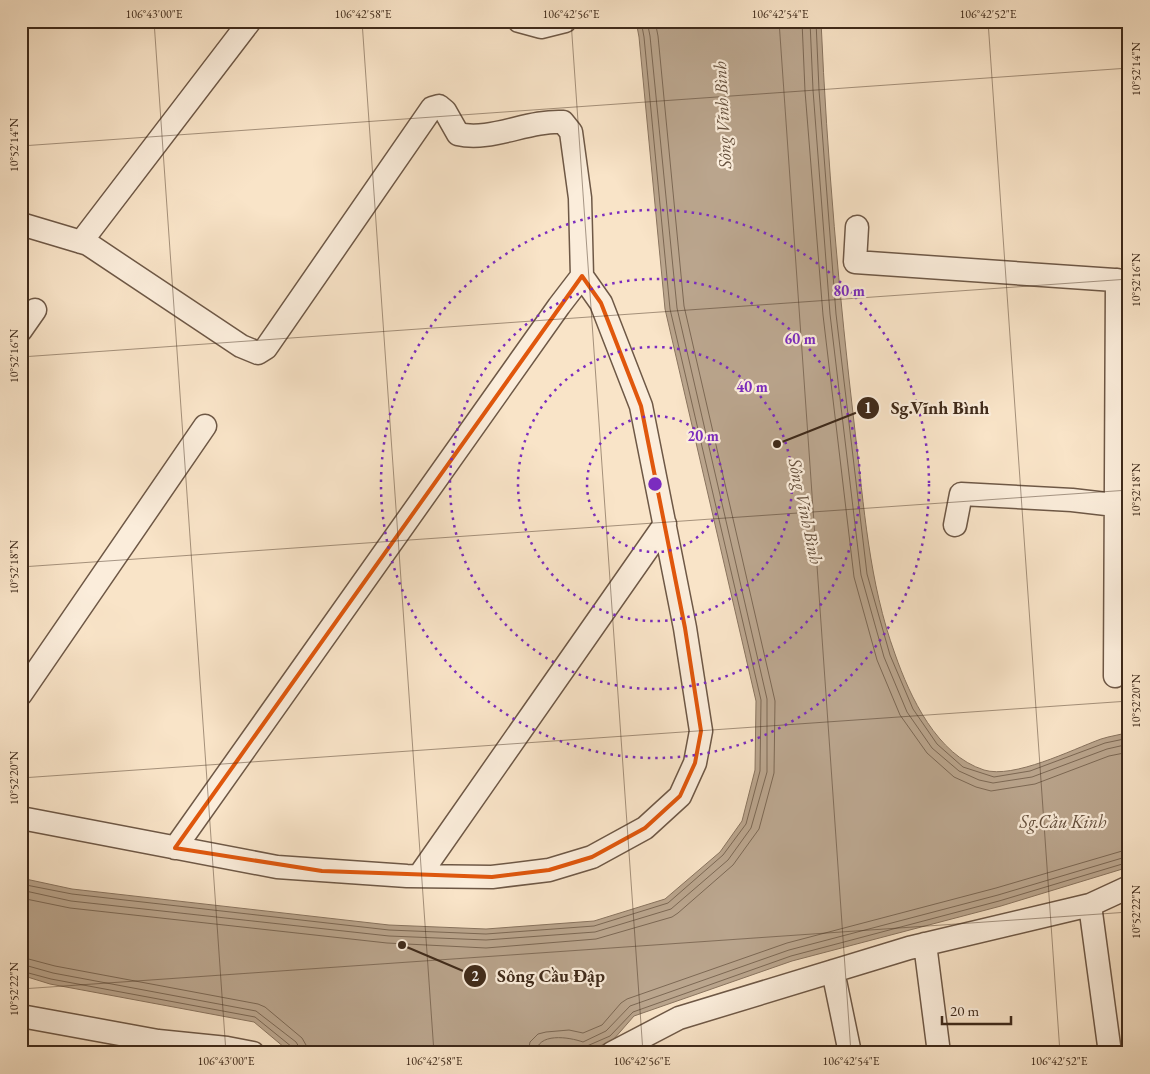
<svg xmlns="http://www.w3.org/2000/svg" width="1150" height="1074" viewBox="0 0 1150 1074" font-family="'EB Garamond',serif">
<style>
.water{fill:#baa58d;stroke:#89745f}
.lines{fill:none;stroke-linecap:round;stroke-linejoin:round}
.shore{stroke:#7c6854;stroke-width:1}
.minor-casing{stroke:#6e5846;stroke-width:25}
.minor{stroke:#fbeddb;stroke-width:22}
.marked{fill:none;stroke:#e0570d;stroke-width:4;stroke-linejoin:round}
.ticks{fill:none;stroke:#3f2a1a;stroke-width:1;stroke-opacity:0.45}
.ring{fill:none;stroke:#7b2cbf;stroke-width:2.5;stroke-dasharray:2.5 5}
.labels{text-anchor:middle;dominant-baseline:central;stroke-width:4.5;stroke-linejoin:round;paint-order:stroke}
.water-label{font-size:18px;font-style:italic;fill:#644f3c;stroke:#fbeddb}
.centre{fill:#7b2cbf;stroke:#fbeddb;stroke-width:2.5}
.ring-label{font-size:15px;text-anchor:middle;font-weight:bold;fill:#7b2cbf;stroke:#fbeddb;stroke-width:4.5;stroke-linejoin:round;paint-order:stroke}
.leader{fill:none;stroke:#3f2a1a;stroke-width:2}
.callout-dot{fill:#3f2a1a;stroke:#fbeddb;stroke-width:2}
.mark-label{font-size:15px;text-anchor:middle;font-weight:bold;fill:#fff}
.callout-label{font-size:18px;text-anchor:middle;font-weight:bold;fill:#3f2a1a;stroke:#fbeddb;stroke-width:4.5;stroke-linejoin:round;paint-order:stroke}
.neatline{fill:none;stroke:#3f2a1a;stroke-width:2}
.ticks-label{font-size:12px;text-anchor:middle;fill:#3f2a1a}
</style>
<rect width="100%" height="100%" fill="#f9e4c8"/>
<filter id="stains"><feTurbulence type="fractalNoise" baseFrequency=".004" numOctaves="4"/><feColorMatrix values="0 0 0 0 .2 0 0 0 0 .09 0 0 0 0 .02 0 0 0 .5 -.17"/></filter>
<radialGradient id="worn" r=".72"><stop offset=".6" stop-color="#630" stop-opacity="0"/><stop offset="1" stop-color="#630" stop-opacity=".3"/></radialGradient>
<path class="water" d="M636,21H821C827,158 839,295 855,431C864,506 869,583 895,654C910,697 937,755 984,770C1014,779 1071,750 1101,739C1110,736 1120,735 1129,732V867L1001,906L792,961L634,1016L613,1040L585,1053L569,1049L505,1053H291L254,1022L50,984L21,975V878L72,889L389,925L486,929L594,921L665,899L720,852L742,821L755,770L756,701L665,309L639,37Z"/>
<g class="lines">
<path class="shore" d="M802,21L805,91L823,315L854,577L877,660L900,715L927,753L954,777L976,787L991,791L1035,784L1109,756L1129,752
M810,21L813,90L830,314L861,575L884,657L907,712L932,748L959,771L979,780L993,783L1032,777L1107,749L1129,744
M816,21L819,90L836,314L867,574L890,655L913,709L937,744L963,767L994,777L1030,771L1105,743L1129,738
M21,884L72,894L389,930L486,934L594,926L668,903L723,855L746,824L760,771L761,700L670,309L644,37L641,21
M21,890L71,901L389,936L486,940L595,932L671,909L728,860L751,828L767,772V699L677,308L650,36L647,21
M21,898L70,908L387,943L486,948L596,939L672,917L678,913L733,865L759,829L774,773L775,701L684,306L658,36L655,21
M21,957L55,966L258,1004L265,1007L302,1038L306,1045L308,1053
M21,964L53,973L256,1011L296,1042L299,1047L300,1053
M21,971L51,979L255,1017L292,1047L294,1053
M528,1053L530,1042L538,1034L546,1032L569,1030L583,1033L602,1025L621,1003L627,999L787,943L996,888L1129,849
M536,1053C537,1032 569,1037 583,1042L606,1031L630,1006L789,950L998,895L1129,856
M585,1053L587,1046L610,1036L633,1012L791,956L999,901L1129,862"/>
<g class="minor-casing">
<path id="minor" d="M519,21L541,27L565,21
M21,224L88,244L241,346L258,353L266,348L432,108L439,106L445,111L458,134C490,142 528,120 563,122L571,132L580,198L582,276L601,303L641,406L685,628L701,731L695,763L680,796L645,828L592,857L549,870L492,877L407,876L277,867L21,818
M857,227L855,262L1129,281
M81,242L250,21
M21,330L35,310
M955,525L961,494L1072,500L1115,505
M1115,676L1117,280
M21,694L205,426
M175,848L559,306L582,276
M419,876L665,524
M1090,905L1110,1053
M925,944L939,1053
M833,971L850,1053
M21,1016L158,1041L227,1048L253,1053
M612,1053L679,1018L909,948L1090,905L1129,887"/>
</g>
<use href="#minor" class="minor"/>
</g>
<path class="marked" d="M582,276L601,303L641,406L685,628L701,731L695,763L680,796L645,828L592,857L549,870L492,877L322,871L175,848Z"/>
<path class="ticks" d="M154,21L226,1053M362,21L434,1053M571,21L643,1053M779,21L851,1053M988,21L1060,1053M21,146L1129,68M21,357L1129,279M21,567L1129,490M21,778L1129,701M21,989L1129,912"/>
<g class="ring">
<circle cx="655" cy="484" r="68"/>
<circle cx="655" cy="484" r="137"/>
<circle cx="655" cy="484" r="205"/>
<circle cx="655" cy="484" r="274"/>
</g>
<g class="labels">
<g class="water-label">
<text transform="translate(722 115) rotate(-93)">Sông Vĩnh Bình</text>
<text transform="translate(806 511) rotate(78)">Sông Vĩnh Bình</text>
<text x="1063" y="821">Sg.Cầu Kinh</text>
</g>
</g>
<circle cx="655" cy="484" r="8" class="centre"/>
<g class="ring-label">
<text x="849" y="296">80 m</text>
<text x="800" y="344">60 m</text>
<text x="752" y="392">40 m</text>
<text x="703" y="441">20 m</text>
</g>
<path class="leader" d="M777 444L868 408M402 945L475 976"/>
<g class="callout-dot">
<circle cx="777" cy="444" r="5"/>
<circle cx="402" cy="945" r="5"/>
<circle cx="868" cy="408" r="12"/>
<circle cx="475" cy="976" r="12"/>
</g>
<g class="mark-label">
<text x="868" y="413">1</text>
<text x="475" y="981">2</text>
</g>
<g class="callout-label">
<text x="940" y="414">Sg.Vĩnh Bình</text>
<text x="551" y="982">Sông Cầu Đập</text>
</g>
<rect width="1150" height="1074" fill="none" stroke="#f9e4c8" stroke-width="55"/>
<path d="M942 1016v8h69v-8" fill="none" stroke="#3f2a1a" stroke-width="2.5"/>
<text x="950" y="1016" font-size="15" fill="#3f2a1a" stroke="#fbeddb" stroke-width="4" paint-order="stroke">20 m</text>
<rect x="28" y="28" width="1094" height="1018" class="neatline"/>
<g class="ticks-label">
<text x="154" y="18">106°43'00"E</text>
<text x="363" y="18">106°42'58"E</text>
<text x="571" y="18">106°42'56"E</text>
<text x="780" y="18">106°42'54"E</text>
<text x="988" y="18">106°42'52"E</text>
<text transform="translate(1136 69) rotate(-90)" y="4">10°52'14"N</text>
<text transform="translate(14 145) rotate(-90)" y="4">10°52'14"N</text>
<text transform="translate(1136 280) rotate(-90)" y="4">10°52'16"N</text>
<text transform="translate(14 356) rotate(-90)" y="4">10°52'16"N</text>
<text transform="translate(1136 490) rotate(-90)" y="4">10°52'18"N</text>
<text transform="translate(14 567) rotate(-90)" y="4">10°52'18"N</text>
<text transform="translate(1136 701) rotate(-90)" y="4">10°52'20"N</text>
<text transform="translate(14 778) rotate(-90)" y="4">10°52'20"N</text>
<text transform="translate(1136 912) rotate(-90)" y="4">10°52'22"N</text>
<text transform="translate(14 989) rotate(-90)" y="4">10°52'22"N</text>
<text x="226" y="1065">106°43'00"E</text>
<text x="434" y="1065">106°42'58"E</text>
<text x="642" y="1065">106°42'56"E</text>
<text x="851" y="1065">106°42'54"E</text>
<text x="1059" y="1065">106°42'52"E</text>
</g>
<rect width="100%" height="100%" filter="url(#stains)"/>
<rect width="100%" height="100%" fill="url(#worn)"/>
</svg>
